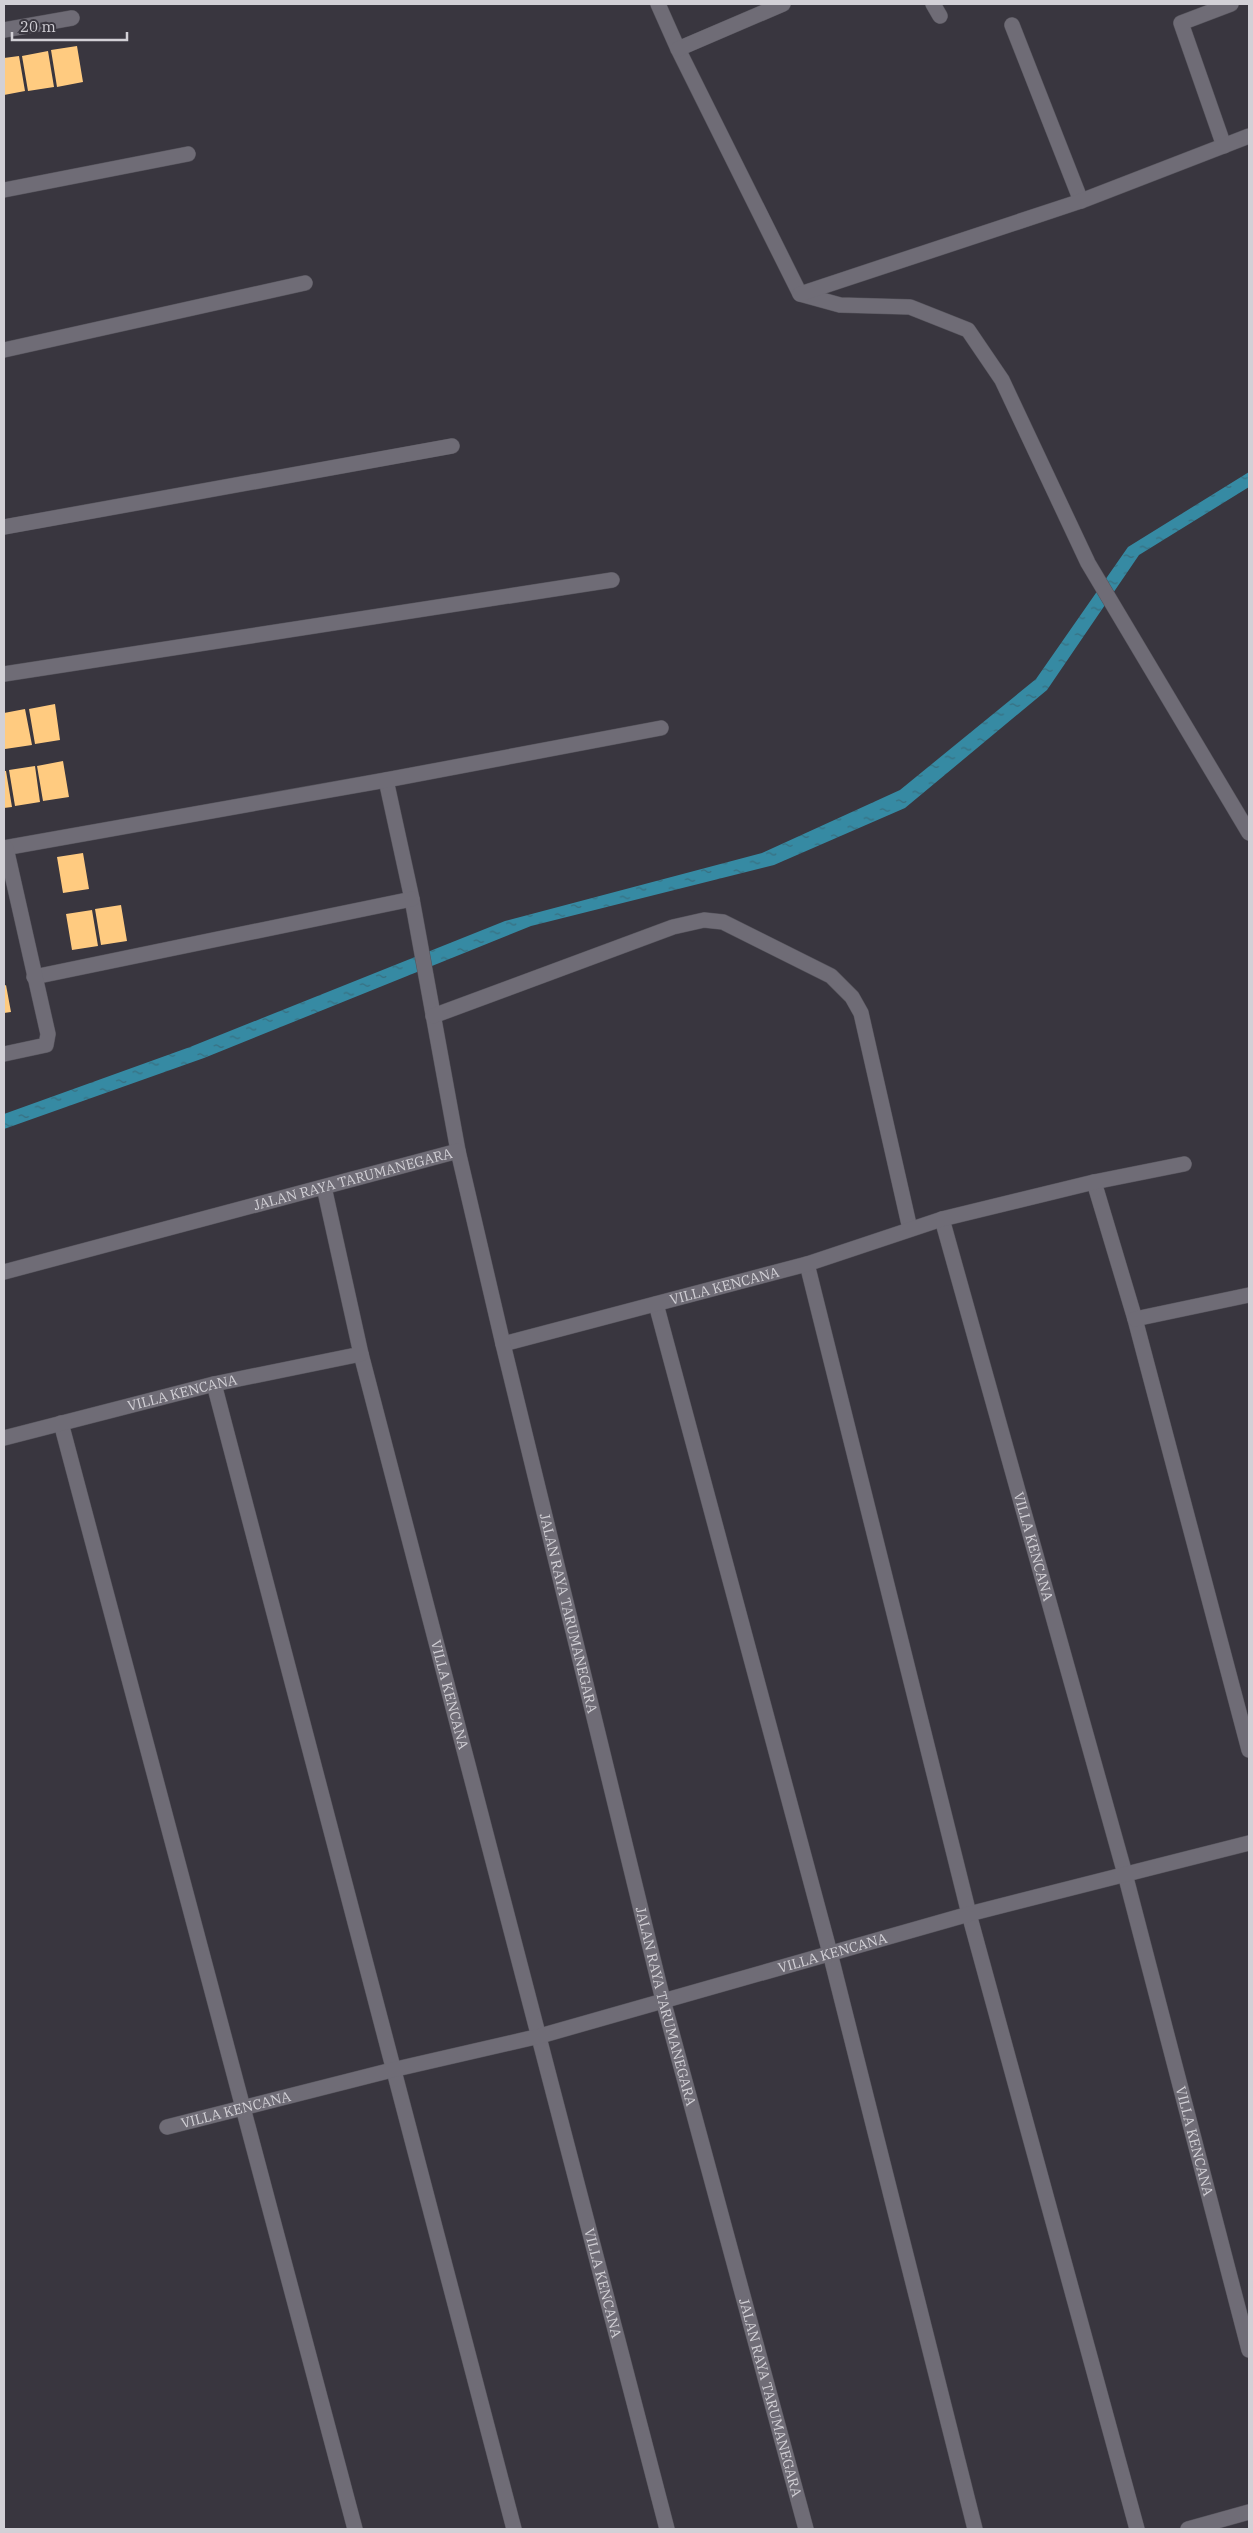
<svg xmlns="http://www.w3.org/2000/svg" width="1253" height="2533" viewBox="0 0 1253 2533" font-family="'IBM Plex Serif',serif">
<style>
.water{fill:url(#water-ripples)}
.building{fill:#ffcb80}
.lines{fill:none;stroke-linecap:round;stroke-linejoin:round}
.street-casing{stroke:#55535b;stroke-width:16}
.secondary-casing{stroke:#55535b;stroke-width:16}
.street{stroke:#6f6c76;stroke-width:15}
.secondary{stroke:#6f6c76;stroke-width:15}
.labels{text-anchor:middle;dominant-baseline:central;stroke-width:5;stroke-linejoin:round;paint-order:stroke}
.street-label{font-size:14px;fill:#d2d0d6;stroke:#39363f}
</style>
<defs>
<pattern id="water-ripples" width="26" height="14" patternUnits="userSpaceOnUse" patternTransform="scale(1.25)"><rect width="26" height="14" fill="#368aa3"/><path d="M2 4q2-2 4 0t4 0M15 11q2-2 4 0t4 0" fill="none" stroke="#396f80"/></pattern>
</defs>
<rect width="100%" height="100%" fill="#39363f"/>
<path class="water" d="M1249,472V487L1139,555L1047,690L905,808L774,865L531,926L204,1058L4,1129V1114L190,1047L505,921L762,853L900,790L1036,679L1128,547Z"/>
<path class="building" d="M77,46L83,82L57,87L51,50Z
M48,51L54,87L28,91L22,56Z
M19,56L25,91L4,95V58Z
M55,704L60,740L35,744L29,709Z
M25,709L32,745L5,749L4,713Z
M63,761L69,797L43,801L37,766Z
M35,766L40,802L15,806L9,770Z
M4,771H6L12,807L4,808Z
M83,853L89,889L63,893L57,857Z
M121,905L127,941L101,945L95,909Z
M92,910L98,946L72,950L66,914Z
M6,985L11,1012L4,1013V986Z"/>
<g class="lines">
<g class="street-casing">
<g id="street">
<path d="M658,4L678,49L800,294L840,305L910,307L968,330L1002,380L1088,563L1249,833"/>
<path d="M933,4L940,16"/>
<path d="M1012,25L1081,201"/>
<path d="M4,30L72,18"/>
<path d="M678,49L783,4"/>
<path d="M1224,146L1181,23L1231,4"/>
<path d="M4,190L188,154"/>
<path d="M800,294L1081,201L1249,136"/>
<path d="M4,350L305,283"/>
<path d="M4,527L452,446"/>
<path d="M4,674L612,580"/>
<path d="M386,780L412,899L458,1151"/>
<path d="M4,848L386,780L661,728"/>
<path d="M34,977L412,899"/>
<path d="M433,1016L673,927L704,920L723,922L831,976L852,997L861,1013L910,1229"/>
<path d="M4,1054L46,1045L48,1034L6,848"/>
<path d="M1094,1182L1135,1319L1249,1750"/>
<path id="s1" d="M942,1219L1125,1874L1249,2350"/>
<path d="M807,1264L969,1914L1137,2529"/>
<path d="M656,1304L830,1953L975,2529"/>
<path d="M1135,1319L1249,1295"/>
<path id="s2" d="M503,1344L807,1264L942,1219L1094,1182L1184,1164"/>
<path id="s3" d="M361,1354L667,2529"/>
<path d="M214,1384L514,2529"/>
<path d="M61,1423L355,2529"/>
<path id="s4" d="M4,1438L214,1384L361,1354L324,1187"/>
<path id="s5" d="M167,2127L392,2070L540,2036L969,1914L1249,1843"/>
<path d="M1188,2529L1249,2512"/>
</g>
</g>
<g class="secondary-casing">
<g id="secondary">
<path id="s6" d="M4,1272L458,1151L503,1344L663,2000L806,2529"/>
</g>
</g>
<use href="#street" class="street"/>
<use href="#secondary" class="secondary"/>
</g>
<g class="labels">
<g class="street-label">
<text stroke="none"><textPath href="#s6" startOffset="361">JALAN RAYA TARUMANEGARA</textPath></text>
<text stroke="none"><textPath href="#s2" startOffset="229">VILLA KENCANA</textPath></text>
<text stroke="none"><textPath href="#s4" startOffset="184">VILLA KENCANA</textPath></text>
<text stroke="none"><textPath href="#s1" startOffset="340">VILLA KENCANA</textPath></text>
<text stroke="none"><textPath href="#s6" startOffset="945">JALAN RAYA TARUMANEGARA</textPath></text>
<text stroke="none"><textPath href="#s3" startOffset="352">VILLA KENCANA</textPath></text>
<text stroke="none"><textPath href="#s5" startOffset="688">VILLA KENCANA</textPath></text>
<text stroke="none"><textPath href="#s6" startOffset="1350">JALAN RAYA TARUMANEGARA</textPath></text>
<text stroke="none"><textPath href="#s5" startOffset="71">VILLA KENCANA</textPath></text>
<text stroke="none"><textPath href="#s1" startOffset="956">VILLA KENCANA</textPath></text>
<text stroke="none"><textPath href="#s3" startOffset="960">VILLA KENCANA</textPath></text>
<text stroke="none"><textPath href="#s6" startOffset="1755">JALAN RAYA TARUMANEGARA</textPath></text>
</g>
</g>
<rect width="1253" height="2533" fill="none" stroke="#d2d0d6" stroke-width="10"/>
<path d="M12 32v8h115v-8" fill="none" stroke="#d2d0d6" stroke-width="2.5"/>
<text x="20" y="32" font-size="15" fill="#d2d0d6" stroke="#39363f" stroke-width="4" paint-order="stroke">20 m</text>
</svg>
